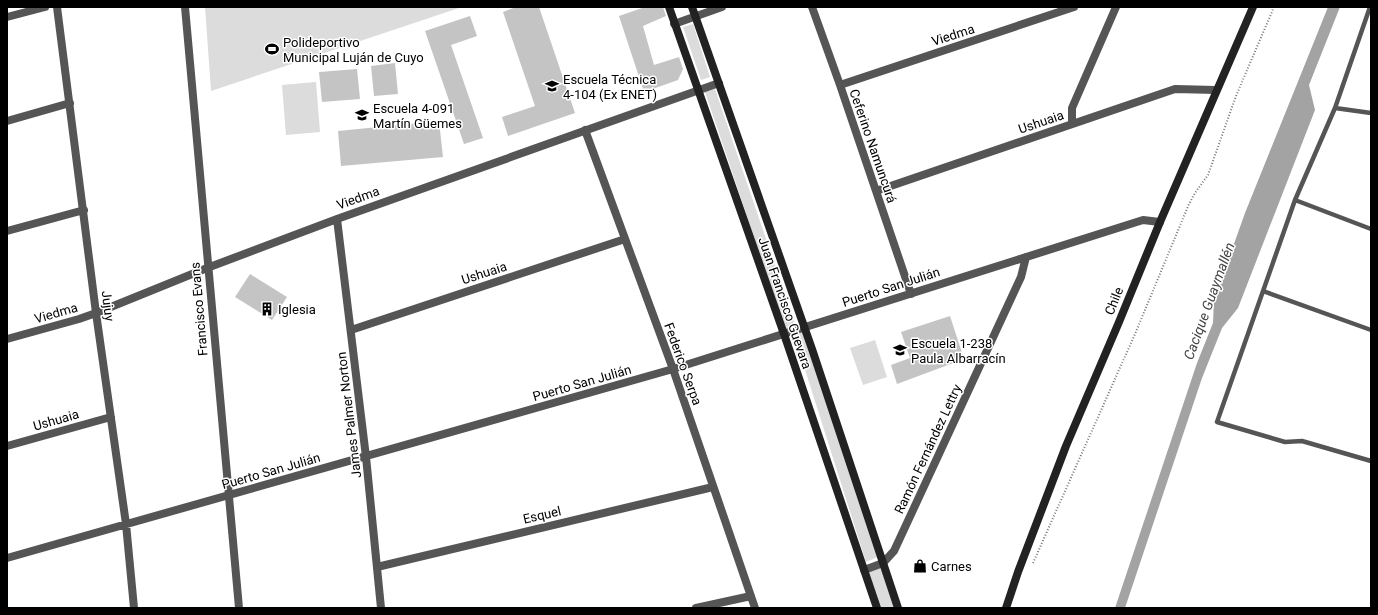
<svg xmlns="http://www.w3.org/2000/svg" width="1378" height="615" viewBox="0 0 1378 615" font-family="Roboto,sans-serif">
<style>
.green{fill:#dcdcdc}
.water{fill:#a3a3a3}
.building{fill:#c4c4c4}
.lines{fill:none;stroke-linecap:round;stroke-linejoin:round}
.path{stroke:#777;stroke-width:2;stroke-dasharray:1 2;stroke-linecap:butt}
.lane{stroke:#555;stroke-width:4.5}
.street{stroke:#555;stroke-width:8}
.secondary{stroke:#222;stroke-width:8}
.labels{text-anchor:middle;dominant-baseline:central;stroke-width:3;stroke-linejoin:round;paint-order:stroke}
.street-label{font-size:13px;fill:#000;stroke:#fff}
.poi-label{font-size:13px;fill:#000;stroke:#fff;text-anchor:start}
.water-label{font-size:14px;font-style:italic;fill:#444;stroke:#fff}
</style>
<rect width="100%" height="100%" fill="#fff"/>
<path class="green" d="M205,7H462L211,91Z
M693,24L710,77L701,80L683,27Z
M316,82L320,132L286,135L282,85Z
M715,89L796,327L786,331L705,92Z
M804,330L880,556L866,562L794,335Z
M875,340L887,377L863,385L850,348Z
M883,565L898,608H880L867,571Z"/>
<path class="water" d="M1328,7H1340L1309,85L1315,110L1238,308L1222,328L1202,378L1125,608H1115L1197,363L1213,323L1214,300L1245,213Z"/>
<path class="building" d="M516,7H539L575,113L508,136L502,117L535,106L503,12Z
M645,7H663L666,16L643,26L654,65L679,57L683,69L678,80L644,92L619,16Z
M470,16L477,36L451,45L483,138L464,144L425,31Z
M395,63L398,94L374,96L371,66Z
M357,69L360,99L322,102L319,72Z
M439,121L443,157L341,166L338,131Z
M250,274L287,297L272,320L235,297Z
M950,316L964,359L897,384L891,365L910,358L901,332Z"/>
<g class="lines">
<path class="path" d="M1033,563L1135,334L1189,204L1195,193L1208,175L1236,96L1274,7"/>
<path class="lane" d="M1370,7L1335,108L1295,200L1217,422L1285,442L1302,441L1371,461
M1335,108L1371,113
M1295,200L1371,229
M1263,291L1371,330"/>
<path class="street" d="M57,7L96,313L126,524L134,608
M185,7L239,608
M812,7L840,85L911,294
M7,17L45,7
M674,24L722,7
M840,85L1074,7
M7,121L70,103
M1072,124V108L1116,7
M585,130L673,369L755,608
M876,191L1175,89L1216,90
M337,219L366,457L381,608
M7,231L84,210
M351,330L625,239
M7,339L79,319L96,313L207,268L337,219L719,83
M7,446L111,417
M7,558L673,369L1143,220L1160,222
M377,567L713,487
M864,570L883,563L894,551L1021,277L1026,257
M696,608L751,596"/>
<path class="secondary" d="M669,7L784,334L877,608
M692,7L812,349L898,608
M1006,608L1018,572L1066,446L1119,322L1160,222L1253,7"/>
</g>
<defs>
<g id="stadium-bare" transform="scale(1.08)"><path d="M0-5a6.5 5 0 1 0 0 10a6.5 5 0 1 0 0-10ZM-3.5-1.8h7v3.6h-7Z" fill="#000" stroke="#fff" stroke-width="2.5" paint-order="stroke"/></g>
<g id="school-bare" transform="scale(1.08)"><path d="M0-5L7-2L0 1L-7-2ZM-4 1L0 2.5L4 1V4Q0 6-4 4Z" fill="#000" stroke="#fff" stroke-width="2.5" paint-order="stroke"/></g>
<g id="building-bare" transform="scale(1.08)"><path d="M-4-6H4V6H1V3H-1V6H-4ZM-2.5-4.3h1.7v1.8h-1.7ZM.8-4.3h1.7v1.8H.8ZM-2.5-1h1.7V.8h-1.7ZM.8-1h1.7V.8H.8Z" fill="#000" stroke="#fff" stroke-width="2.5" paint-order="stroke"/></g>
<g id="shop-bare" transform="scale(1.08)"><path d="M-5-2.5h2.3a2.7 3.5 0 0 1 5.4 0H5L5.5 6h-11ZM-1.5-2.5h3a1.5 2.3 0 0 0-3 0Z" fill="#000" stroke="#fff" stroke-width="2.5" paint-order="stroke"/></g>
</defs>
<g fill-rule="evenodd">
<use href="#stadium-bare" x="272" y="49"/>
<use href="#school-bare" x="552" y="86"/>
<use href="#school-bare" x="362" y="115"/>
<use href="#building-bare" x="267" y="309"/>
<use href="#school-bare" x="900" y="350"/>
<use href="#shop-bare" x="920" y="566"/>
</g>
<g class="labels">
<g class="street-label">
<text transform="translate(953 35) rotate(-18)">Viedma</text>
<text transform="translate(1041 122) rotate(-19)">Ushuaia</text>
<text transform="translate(873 146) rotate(71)">Ceferino Namuncurá</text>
<text transform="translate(358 198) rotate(-20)">Viedma</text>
<text transform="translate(484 273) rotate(-18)">Ushuaia</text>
<text transform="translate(891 287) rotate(-18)">Puerto San Julián</text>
<text transform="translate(1114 301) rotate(-68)">Chile</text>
<text transform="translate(785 303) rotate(71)">Juan Francisco Guevara</text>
<text transform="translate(108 306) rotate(83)">Jujuy</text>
<text transform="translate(199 309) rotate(-95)">Francisco Evans</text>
<text transform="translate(56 313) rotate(-16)">Viedma</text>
<text transform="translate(683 364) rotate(70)">Federico Serpa</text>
<text transform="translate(582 383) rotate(-16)">Puerto San Julián</text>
<text transform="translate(349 415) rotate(-97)">James Palmer Norton</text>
<text transform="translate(56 420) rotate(-16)">Ushuaia</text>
<text transform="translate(928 449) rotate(-65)">Ramón Fernández Lettry</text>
<text transform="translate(271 471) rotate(-16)">Puerto San Julián</text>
<text transform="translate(542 515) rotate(-13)">Esquel</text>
</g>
<g class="poi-label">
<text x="283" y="42">Polideportivo<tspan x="283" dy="15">Municipal Luján de Cuyo</tspan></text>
<text x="563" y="79">Escuela Técnica<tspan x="563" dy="15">4-104 (Ex ENET)</tspan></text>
<text x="373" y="108">Escuela 4-091<tspan x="373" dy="15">Martín Güemes</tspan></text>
<text x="278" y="309">Iglesia</text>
<text x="911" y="343">Escuela 1-238<tspan x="911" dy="15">Paula Albarracín</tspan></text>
<text x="931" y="566">Carnes</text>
</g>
<g class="water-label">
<text transform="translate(1209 301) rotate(-70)">Cacique Guaymallén</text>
</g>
</g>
<rect width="1378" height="615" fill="none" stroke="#000000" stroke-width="16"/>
</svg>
